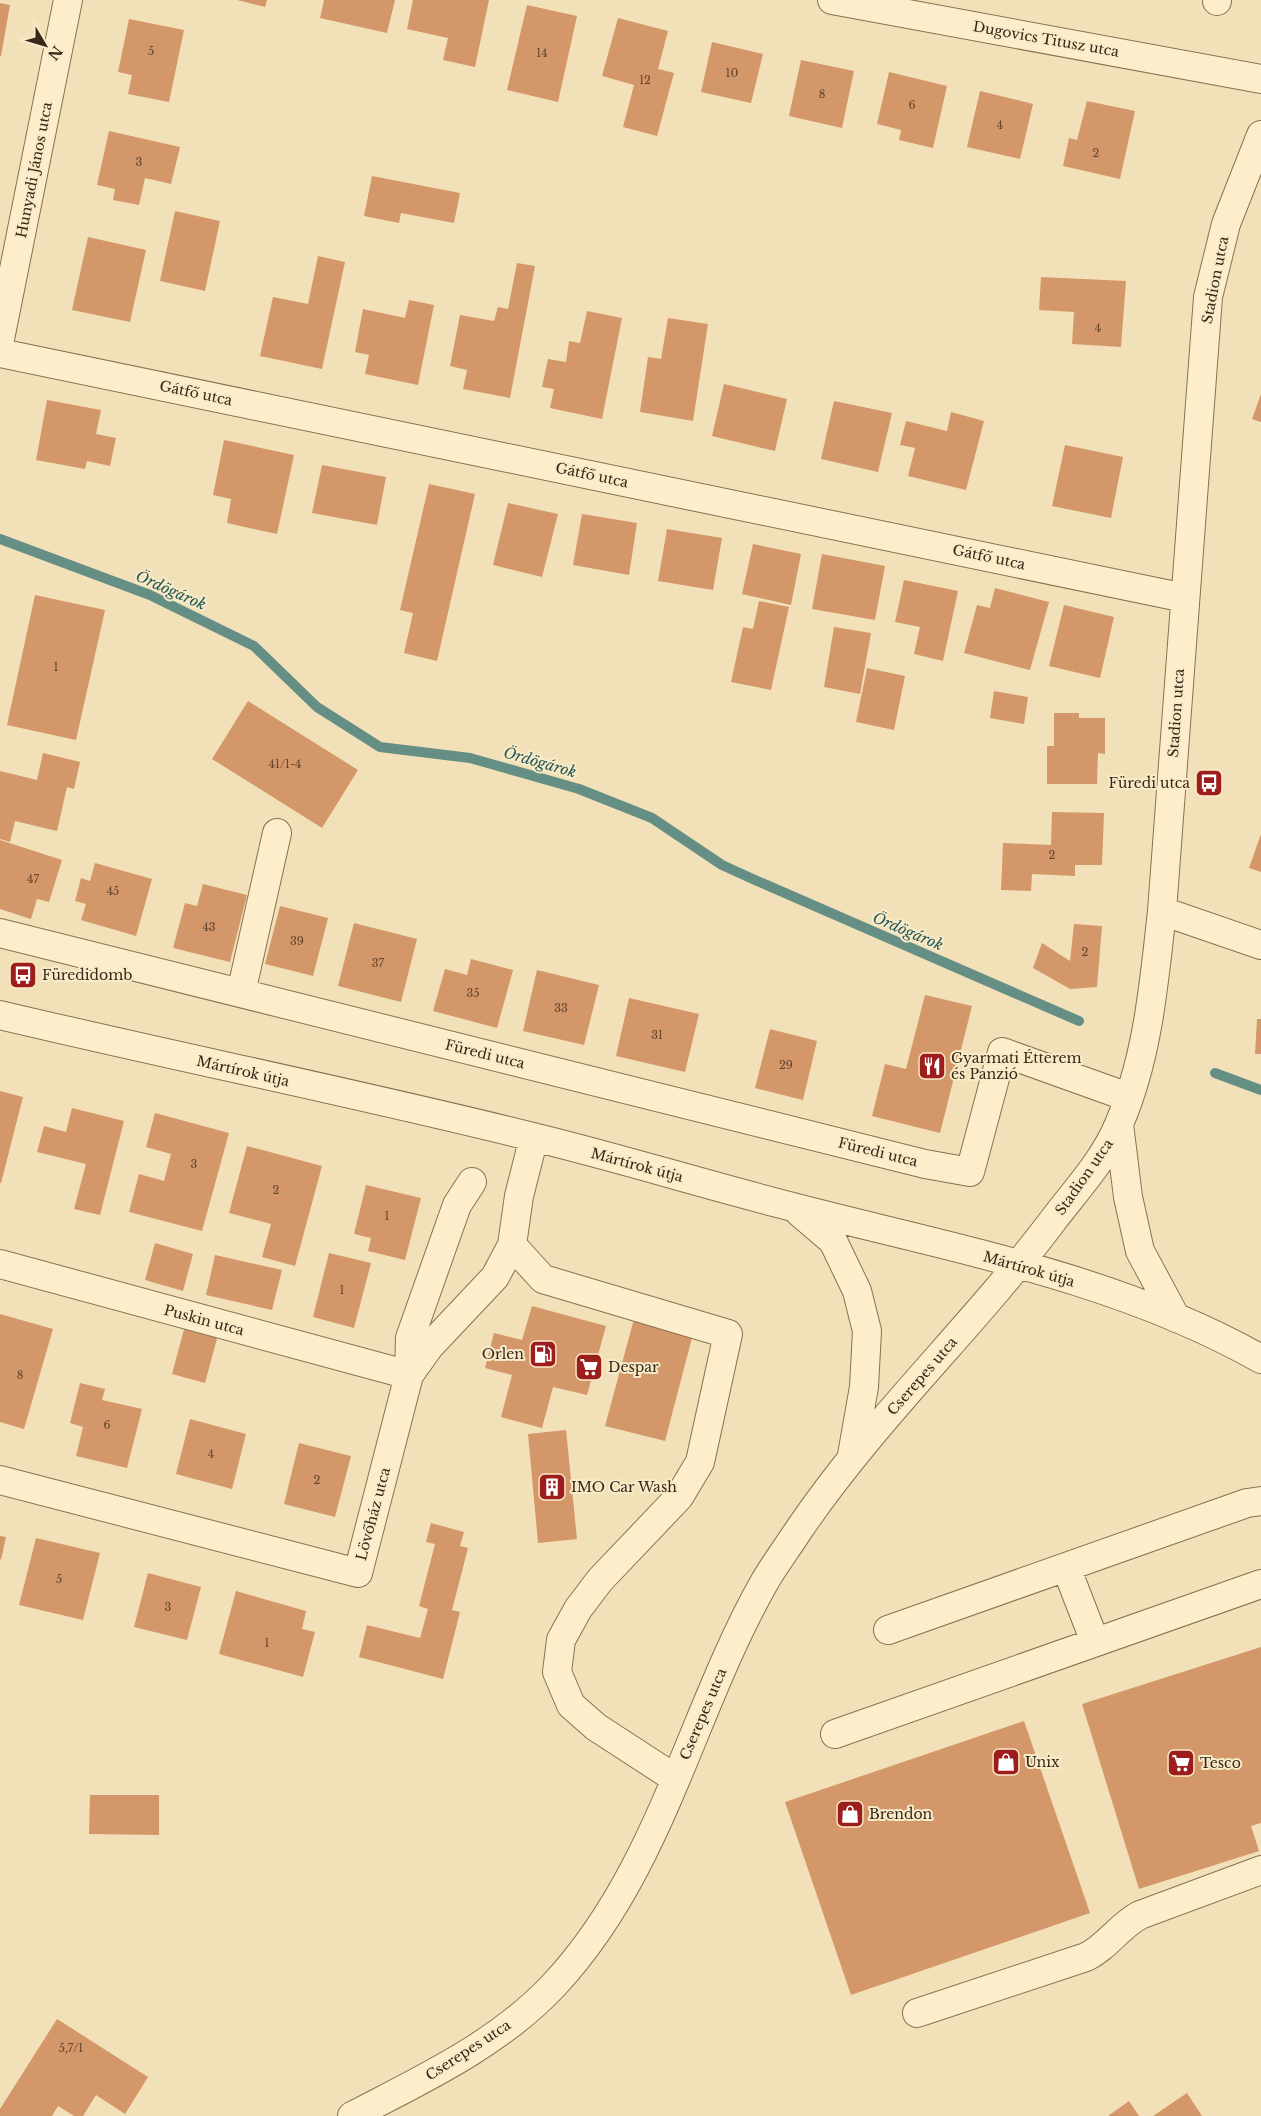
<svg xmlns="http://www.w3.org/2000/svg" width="1261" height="2116" viewBox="0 0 1261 2116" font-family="'Libre Baskerville',serif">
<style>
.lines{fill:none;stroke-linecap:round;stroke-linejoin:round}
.stream{stroke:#658e85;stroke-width:10}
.building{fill:#d4976a}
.minor-casing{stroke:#897052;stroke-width:30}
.minor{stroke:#fceecb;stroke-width:28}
.labels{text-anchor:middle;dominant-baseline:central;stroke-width:4;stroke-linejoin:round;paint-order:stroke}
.number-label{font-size:11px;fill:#5e432d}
.street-label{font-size:14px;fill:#362719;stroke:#f8ebc8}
.poi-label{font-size:14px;fill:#362719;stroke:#f8ebc8;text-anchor:start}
.water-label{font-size:15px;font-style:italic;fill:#265755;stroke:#f8ebc8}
</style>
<rect width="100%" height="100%" fill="#f2e1b8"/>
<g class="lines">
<path class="stream" d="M0,539L150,595L254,646L317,707L380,747L470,758L579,789L652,818L722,865L755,880L1079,1021
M1215,1073L1261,1090"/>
</g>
<path class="building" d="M237,0H267L265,7Z
M324,0H395L387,33L320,18Z
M413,0H489L475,67L443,60L448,38L407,29Z
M0,3L10,5L1,56H0Z
M527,5L577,16L558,102L507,90Z
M618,18L668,31L658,69L674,73L657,136L623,127L634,85L602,76Z
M129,19L184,30L169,102L128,94L132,75L118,72Z
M712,42L763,54L751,103L701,92Z
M801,60L854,71L842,128L789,116Z
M889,72L947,86L933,148L899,140L901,130L877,124Z
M980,91L1033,104L1020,159L967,147Z
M1087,101L1135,111L1120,179L1063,166L1069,138L1077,140Z
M109,131L180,147L171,184L145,178L139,205L113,200L115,189L97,185Z
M372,176L460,193L454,223L401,213L399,223L364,216Z
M175,211L220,221L205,291L160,281Z
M88,237L146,250L130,322L72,310Z
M318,256L345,262L322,369L260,356L273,297L308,304Z
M517,263L535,266L510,398L463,389L467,370L450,366L460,315L494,321L498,307L508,309Z
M1041,277L1126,281L1121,347L1072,344L1074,312L1039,310Z
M409,300L434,305L418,385L365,374L369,355L355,352L363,309L405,318Z
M587,311L622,318L602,419L550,408L554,389L542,387L548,359L566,362L569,341L580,343Z
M668,318L708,324L693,421L640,412L648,357L661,359Z
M724,384L787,399L775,451L712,436Z
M1261,394V422L1252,419Z
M47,400L101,410L96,434L116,438L110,466L87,461L85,469L36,460Z
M834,401L892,413L878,472L821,459Z
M951,412L984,421L966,490L908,476L915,448L900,445L906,421L947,431Z
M224,440L294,455L277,534L227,523L231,499L213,495Z
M1065,445L1123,457L1111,518L1052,506Z
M322,465L386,477L377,525L312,513Z
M429,484L475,494L437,661L404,653L413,613L400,610Z
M508,503L558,514L542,577L493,565Z
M582,514L637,523L629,575L573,565Z
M667,529L722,538L713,590L658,581Z
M753,544L801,554L791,605L742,594Z
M822,554L885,566L875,620L812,609Z
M904,580L958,591L943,661L914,654L920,627L895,622Z
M995,588L1049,602L1030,670L964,653L977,605L990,608Z
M35,595L105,610L76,740L7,725Z
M759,601L789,607L771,690L731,682L743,627L753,629Z
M1064,605L1114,617L1100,678L1049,666Z
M834,627L871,633L860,694L824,687Z
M867,668L905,676L894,730L856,722Z
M994,691L1028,697L1024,724L990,718Z
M248,701L358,770L322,828L212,759Z
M1054,713H1079V718H1105V754L1098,753L1097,784H1047V746H1054Z
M43,753L80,762L74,789L67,787L57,831L15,821L10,842L0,839V771L37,780Z
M1052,812L1104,813L1102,865H1075V876L1032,874L1031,891L1001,890L1003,843L1051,845Z
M1261,834V872L1249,868Z
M0,840L62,860L49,902L37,899L31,919L0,909Z
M95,863L152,879L136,936L81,920L86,904L75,901L81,878L90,881Z
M203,884L247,895L230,962L173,948L185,903L197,906Z
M280,906L328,918L313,976L265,964Z
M354,923L417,939L401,1002L338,986Z
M1074,924L1102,926L1097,987L1070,989L1033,968L1042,943L1070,961Z
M471,959L513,970L497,1028L433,1011L445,969L467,975Z
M537,970L599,985L584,1045L523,1031Z
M925,995L972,1006L940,1133L872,1116L885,1064L906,1069Z
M629,998L699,1014L685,1072L616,1056Z
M1257,1019H1261V1054H1255Z
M770,1029L817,1041L803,1100L755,1088Z
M0,1091L23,1097L1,1183H0Z
M72,1108L124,1121L100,1215L74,1209L86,1164L37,1152L44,1126L66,1132Z
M155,1113L229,1133L202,1231L129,1212L139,1174L164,1181L171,1154L146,1147Z
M247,1146L322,1166L295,1266L262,1257L271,1224L229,1213Z
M366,1185L421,1198L405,1260L368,1251L371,1238L354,1234Z
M155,1243L193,1254L183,1291L145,1280Z
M329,1253L371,1263L354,1328L313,1317Z
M215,1255L282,1270L272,1310L206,1295Z
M532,1306L606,1326L587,1395L553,1387L542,1428L501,1417L512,1375L485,1368L494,1333L522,1340Z
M0,1314L53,1329L24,1429L0,1422Z
M634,1319L693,1334L665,1441L605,1426Z
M186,1322L219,1331L205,1383L172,1374Z
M80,1383L105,1389L102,1400L142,1409L127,1468L76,1456L83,1427L70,1423Z
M190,1419L246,1434L232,1489L176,1474Z
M566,1430L577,1539L538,1543L528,1434Z
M299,1443L351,1456L335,1517L284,1504Z
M431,1523L464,1532L460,1546L468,1548L452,1610L460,1612L443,1679L359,1657L367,1625L420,1638L428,1609L419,1606L435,1544L426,1542Z
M0,1536L6,1537L1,1560L0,1559Z
M36,1538L100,1553L83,1620L19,1605Z
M148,1573L201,1587L187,1640L134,1627Z
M236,1591L306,1611L302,1629L315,1632L303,1677L219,1654Z
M1261,1647V1823L1251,1826L1259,1851L1139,1889L1082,1704Z
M1024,1721L1090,1913L851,1995L785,1802Z
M90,1795H159V1835L89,1834Z
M57,2019L148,2077L125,2114L96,2095L83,2116H74L58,2106L52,2116H0V2109Z
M1187,2093L1202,2116H1153Z
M1129,2101L1139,2116H1108Z"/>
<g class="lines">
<g class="minor-casing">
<path id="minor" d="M832,0L1261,79
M1217,1V0
M0,339L68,0
M0,353L1185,598
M1162,911L1261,945
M0,933L925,1164L970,1172L1002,1052L1128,1097
M241,993L277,833
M0,1015C177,1057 356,1093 533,1137C620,1158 706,1185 793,1207C950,1248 1118,1278 1261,1359
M1119,1124L1128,1197L1140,1251L1176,1318
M534,1137L519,1196L512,1245L543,1279L728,1334L700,1462L679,1497L600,1580L578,1609L561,1640L557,1672L571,1705L596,1727L676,1779
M799,1212L833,1241L857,1291L867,1331L864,1387L852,1455
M0,1264L409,1375L410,1338L457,1205L472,1182
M0,1480L358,1573L409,1375L429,1347L495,1277L512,1245
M1066,1567L1095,1642
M888,1630L1247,1503L1261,1501
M835,1734L1261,1584
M917,2013L1086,1957C1107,1947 1119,1926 1140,1915L1261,1870
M352,2116C423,2079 497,2045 553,1986C661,1871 689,1715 765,1581C775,1564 787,1548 798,1531C873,1420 971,1329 1051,1223C1075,1191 1104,1161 1119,1124C1148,1057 1154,983 1162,911L1208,297L1226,224L1261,135"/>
</g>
<use href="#minor" class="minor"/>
</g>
<defs>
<g id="bus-square" transform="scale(1.4375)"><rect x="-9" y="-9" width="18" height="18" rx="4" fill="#9d1d1c" stroke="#f8ebc8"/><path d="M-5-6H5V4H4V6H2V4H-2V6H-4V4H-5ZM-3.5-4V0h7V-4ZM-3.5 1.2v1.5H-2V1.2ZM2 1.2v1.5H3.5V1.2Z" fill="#fff"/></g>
<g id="restaurant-square" transform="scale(1.4375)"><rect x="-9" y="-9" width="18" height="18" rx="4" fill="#9d1d1c" stroke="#f8ebc8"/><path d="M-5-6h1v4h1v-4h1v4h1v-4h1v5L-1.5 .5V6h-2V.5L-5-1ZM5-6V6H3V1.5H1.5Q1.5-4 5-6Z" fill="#fff"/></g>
<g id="fuel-square" transform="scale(1.4375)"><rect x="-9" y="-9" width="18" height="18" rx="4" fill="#9d1d1c" stroke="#f8ebc8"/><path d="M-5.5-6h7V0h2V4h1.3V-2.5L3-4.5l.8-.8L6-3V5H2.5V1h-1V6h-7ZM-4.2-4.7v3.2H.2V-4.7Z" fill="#fff"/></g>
<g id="supermarket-square" transform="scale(1.4375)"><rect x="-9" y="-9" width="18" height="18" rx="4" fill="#9d1d1c" stroke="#f8ebc8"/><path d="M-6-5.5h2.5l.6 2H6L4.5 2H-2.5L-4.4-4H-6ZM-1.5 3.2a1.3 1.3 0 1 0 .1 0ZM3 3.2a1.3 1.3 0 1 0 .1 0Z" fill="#fff"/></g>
<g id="building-square" transform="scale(1.4375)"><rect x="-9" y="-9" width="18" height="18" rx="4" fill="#9d1d1c" stroke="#f8ebc8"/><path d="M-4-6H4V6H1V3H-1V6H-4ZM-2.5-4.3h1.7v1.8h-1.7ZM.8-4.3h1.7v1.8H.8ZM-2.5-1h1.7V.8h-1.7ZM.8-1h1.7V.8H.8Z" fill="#fff"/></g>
<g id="shop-square" transform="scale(1.4375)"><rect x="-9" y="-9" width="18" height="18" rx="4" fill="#9d1d1c" stroke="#f8ebc8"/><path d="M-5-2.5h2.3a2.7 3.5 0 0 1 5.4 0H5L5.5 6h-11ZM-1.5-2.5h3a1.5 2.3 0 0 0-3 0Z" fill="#fff"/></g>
</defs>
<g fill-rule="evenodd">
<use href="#bus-square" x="1209" y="783"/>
<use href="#bus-square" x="23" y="975"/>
<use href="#restaurant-square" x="932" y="1066"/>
<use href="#fuel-square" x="543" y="1354"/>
<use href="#supermarket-square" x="589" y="1367"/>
<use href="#building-square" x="552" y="1487"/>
<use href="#shop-square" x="1006" y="1762"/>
<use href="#supermarket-square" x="1181" y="1763"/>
<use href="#shop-square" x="850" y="1814"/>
</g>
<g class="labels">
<g class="number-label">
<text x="151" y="51">5</text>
<text x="542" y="53">14</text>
<text x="732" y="73">10</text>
<text x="645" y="80">12</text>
<text x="822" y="94">8</text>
<text x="912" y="105">6</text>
<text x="1000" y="125">4</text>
<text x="1096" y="153">2</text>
<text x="139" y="162">3</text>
<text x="1098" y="328">4</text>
<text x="56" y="667">1</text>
<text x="285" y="764">41/1-4</text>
<text x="1052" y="855">2</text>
<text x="33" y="879">47</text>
<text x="113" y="891">45</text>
<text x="209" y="927">43</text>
<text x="297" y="941">39</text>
<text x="1085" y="952">2</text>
<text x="378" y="963">37</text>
<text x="473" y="993">35</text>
<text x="561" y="1008">33</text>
<text x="657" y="1035">31</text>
<text x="786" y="1065">29</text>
<text x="194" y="1164">3</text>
<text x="276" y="1190">2</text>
<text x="387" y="1216">1</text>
<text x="342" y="1290">1</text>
<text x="20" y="1375">8</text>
<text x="107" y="1425">6</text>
<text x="211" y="1454">4</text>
<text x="317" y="1480">2</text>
<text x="59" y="1579">5</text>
<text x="168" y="1607">3</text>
<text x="267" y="1643">1</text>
<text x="71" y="2048">5,7/1</text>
</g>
<g class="street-label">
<text transform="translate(1046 39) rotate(10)">Dugovics Titusz utca</text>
<text transform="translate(34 170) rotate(-79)">Hunyadi János utca</text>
<text transform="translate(1215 280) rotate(-79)">Stadion utca</text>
<text transform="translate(196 393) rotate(12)">Gátfő utca</text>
<text transform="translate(592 475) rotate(12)">Gátfő utca</text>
<text transform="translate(989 557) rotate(12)">Gátfő utca</text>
<text transform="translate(1176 713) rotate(-86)">Stadion utca</text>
<text transform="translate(485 1054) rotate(14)">Füredi utca</text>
<text transform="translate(243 1071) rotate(13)">Mártírok útja</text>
<text transform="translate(878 1152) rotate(14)">Füredi utca</text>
<text transform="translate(637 1165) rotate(15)">Mártírok útja</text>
<text transform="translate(1084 1177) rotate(-55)">Stadion utca</text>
<text transform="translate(1029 1269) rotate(16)">Mártírok útja</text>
<text transform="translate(204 1320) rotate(15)">Puskin utca</text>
<text transform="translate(922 1376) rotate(-49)">Cserepes utca</text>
<text transform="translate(373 1514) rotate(-75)">Lövőház utca</text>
<text transform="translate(703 1714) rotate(-67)">Cserepes utca</text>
<text transform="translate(468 2050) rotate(-33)">Cserepes utca</text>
</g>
<g class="poi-label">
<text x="1190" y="783" text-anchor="end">Füredi utca</text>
<text x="42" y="975">Füredidomb</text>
<text x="951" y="1058">Gyarmati Étterem<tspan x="951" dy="16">és Panzió</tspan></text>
<text x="524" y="1354" text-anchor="end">Orlen</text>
<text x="608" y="1367">Despar</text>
<text x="571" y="1487">IMO Car Wash</text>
<text x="1025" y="1762">Unix</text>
<text x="1200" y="1763">Tesco</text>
<text x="869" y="1814">Brendon</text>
</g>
<g class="water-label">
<text transform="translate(171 590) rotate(24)">Ördögárok</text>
<text transform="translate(540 762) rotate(16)">Ördögárok</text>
<text transform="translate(908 931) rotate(23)">Ördögárok</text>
</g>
</g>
<g transform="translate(45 45) rotate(128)" stroke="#f8ebc8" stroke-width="4" paint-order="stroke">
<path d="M0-4L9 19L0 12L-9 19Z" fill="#362719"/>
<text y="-8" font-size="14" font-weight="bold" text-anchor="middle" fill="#362719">N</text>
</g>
</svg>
